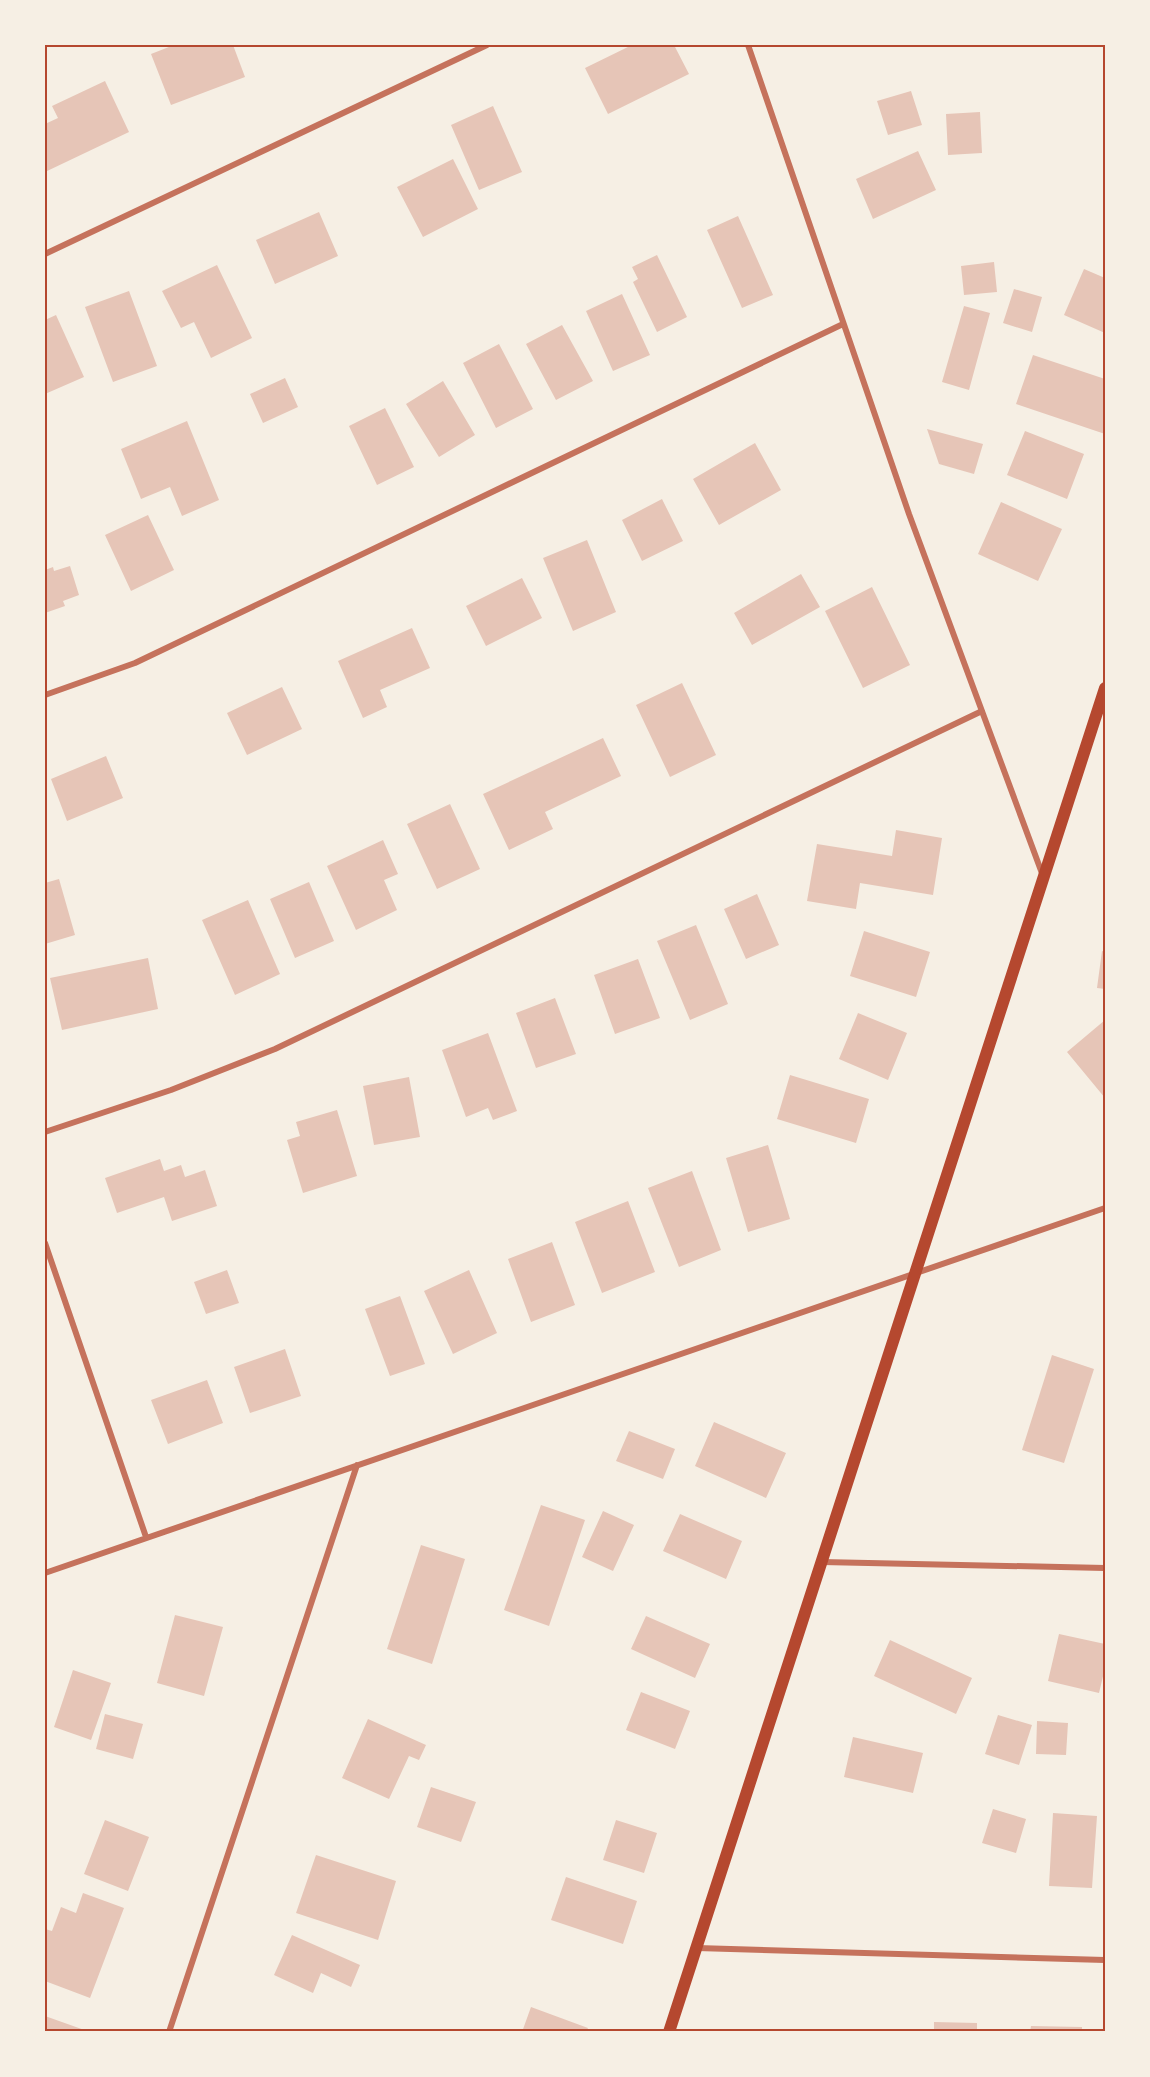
<svg xmlns="http://www.w3.org/2000/svg" width="1150" height="2077" viewBox="0 0 1150 2077" font-family="'Archivo Narrow',sans-serif">
<style>
.building{fill:#e6c5b7}
.lines{fill:none;stroke-linecap:round;stroke-linejoin:round}
.minor{stroke:#c5725c;stroke-width:6}
.secondary{stroke:#b5482f;stroke-width:12}
.neatline{fill:none;stroke:#b5482f;stroke-width:2}
</style>
<rect width="100%" height="100%" fill="#f6efe4"/>
<path class="building" d="M174,45H233L245,77L171,105L151,54Z
M632,45H674L689,74L608,114L585,68Z
M105,81L129,132L45,172V124L58,118L52,106Z
M911,91L922,125L888,135L877,101Z
M493,106L522,172L479,190L451,125Z
M980,112L982,153L948,155L946,114Z
M918,151L936,190L873,219L856,179Z
M453,159L478,209L423,237L397,187Z
M319,212L338,256L275,284L256,240Z
M738,216L773,295L742,308L707,230Z
M657,255L687,317L657,332L633,282L638,279L632,267Z
M994,262L997,292L964,295L961,266Z
M217,265L252,338L211,358L194,322L181,328L162,291Z
M1084,269L1105,278V333L1064,315Z
M1014,289L1042,297L1032,332L1003,323Z
M129,291L157,366L113,382L85,307Z
M622,294L650,355L613,371L586,311Z
M964,306L990,313L969,390L942,382Z
M56,315L84,377L45,394V320Z
M562,325L593,381L556,400L526,344Z
M499,344L533,409L496,428L463,363Z
M1033,355L1105,379V434L1016,404Z
M285,378L298,407L263,423L250,394Z
M443,381L475,435L439,457L406,404Z
M385,408L414,467L377,485L349,426Z
M187,421L219,500L182,516L170,487L141,499L121,449Z
M927,429L983,444L974,474L939,464Z
M1025,431L1084,454L1067,499L1007,475Z
M755,443L781,490L719,525L693,479Z
M662,499L683,541L642,561L622,520Z
M1001,502L1062,529L1038,581L978,554Z
M148,515L174,570L131,591L105,535Z
M587,540L616,612L573,631L543,558Z
M70,566L79,595L63,601L65,606L45,613V570L53,567L54,571Z
M801,574L820,607L752,645L734,613Z
M522,578L542,618L486,646L466,606Z
M872,587L910,665L863,688L825,611Z
M412,628L430,668L380,690L387,707L363,718L338,661Z
M682,683L716,755L670,777L636,705Z
M282,687L302,729L247,755L227,713Z
M603,738L621,776L545,812L553,829L509,850L483,794Z
M106,756L123,798L67,821L51,779Z
M450,804L480,869L437,889L407,824Z
M896,830L942,838L933,895L860,883L856,909L807,901L817,844L892,856Z
M383,840L398,874L384,880L397,910L356,930L327,866Z
M59,879L75,935L45,944V883Z
M309,882L334,941L295,958L270,899Z
M757,894L779,945L746,959L724,909Z
M248,900L280,974L235,995L202,920Z
M696,925L728,1004L690,1020L657,941Z
M864,931L930,952L916,997L850,976Z
M1102,951L1105,952V989L1097,988Z
M148,958L158,1009L62,1030L50,978Z
M638,959L660,1018L615,1034L594,975Z
M555,998L576,1054L536,1068L516,1013Z
M858,1013L907,1033L888,1080L839,1059Z
M1105,1020V1098L1067,1052Z
M488,1033L517,1111L493,1120L488,1108L466,1117L442,1050Z
M790,1075L869,1099L856,1143L777,1119Z
M409,1077L420,1137L374,1145L363,1086Z
M337,1110L357,1176L303,1193L287,1140L300,1136L296,1122Z
M768,1145L790,1219L748,1232L726,1158Z
M160,1159L164,1171L181,1165L185,1177L205,1170L217,1206L172,1221L164,1197L117,1213L105,1178Z
M692,1171L721,1250L679,1267L648,1188Z
M628,1201L655,1272L602,1293L575,1222Z
M552,1242L575,1305L531,1322L508,1259Z
M227,1270L239,1303L206,1314L194,1282Z
M469,1270L497,1333L453,1354L424,1291Z
M400,1296L425,1364L390,1376L365,1309Z
M285,1349L301,1396L250,1413L234,1367Z
M1052,1355L1094,1369L1064,1463L1022,1450Z
M207,1380L223,1423L168,1444L151,1400Z
M714,1422L786,1453L766,1498L695,1466Z
M629,1431L675,1449L663,1479L616,1461Z
M541,1505L585,1520L549,1626L504,1610Z
M603,1511L634,1525L613,1571L582,1557Z
M680,1514L742,1541L726,1579L663,1551Z
M421,1545L465,1559L432,1664L387,1649Z
M175,1615L223,1627L204,1696L157,1683Z
M646,1616L710,1644L695,1678L631,1649Z
M1059,1634L1105,1644V1668L1099,1693L1048,1681Z
M890,1640L972,1678L956,1714L874,1676Z
M73,1670L111,1683L91,1740L54,1727Z
M641,1692L690,1711L675,1749L626,1730Z
M105,1714L143,1724L133,1759L96,1749Z
M998,1715L1032,1725L1019,1765L985,1754Z
M368,1719L426,1745L419,1760L409,1756L389,1799L342,1778Z
M1037,1721L1068,1723L1066,1755L1036,1754Z
M853,1737L923,1753L913,1793L844,1777Z
M431,1787L476,1802L461,1842L417,1827Z
M993,1809L1026,1819L1016,1853L982,1843Z
M1053,1813L1097,1816L1092,1888L1049,1886Z
M105,1820L149,1837L128,1891L84,1874Z
M616,1820L657,1833L644,1873L603,1860Z
M316,1855L396,1881L378,1940L296,1913Z
M566,1877L637,1901L623,1944L551,1920Z
M83,1893L124,1908L90,1998L45,1981V1929L52,1931L61,1907L76,1913Z
M292,1935L360,1965L351,1987L321,1973L313,1993L274,1975Z
M531,2007L588,2028L586,2032H522Z
M45,2016L90,2032H45Z
M934,2022L977,2023V2032H934Z
M1031,2026L1082,2027V2032H1030Z"/>
<g class="lines">
<path class="minor" d="M748,45L909,514L1043,876
M45,254L487,45
M45,695L135,663L843,324
M45,1132L171,1090L275,1049L982,711
M45,1243L146,1537
M822,1562L1105,1568
M45,1573L1105,1208
M697,1948L1105,1960
M169,2032L357,1465"/>
<path class="secondary" d="M669,2032L1105,688"/>
</g>
<rect width="1150" height="2077" fill="none" stroke="#f6efe4" stroke-width="93"/>
<rect x="46" y="46" width="1058" height="1984" class="neatline"/>
</svg>
